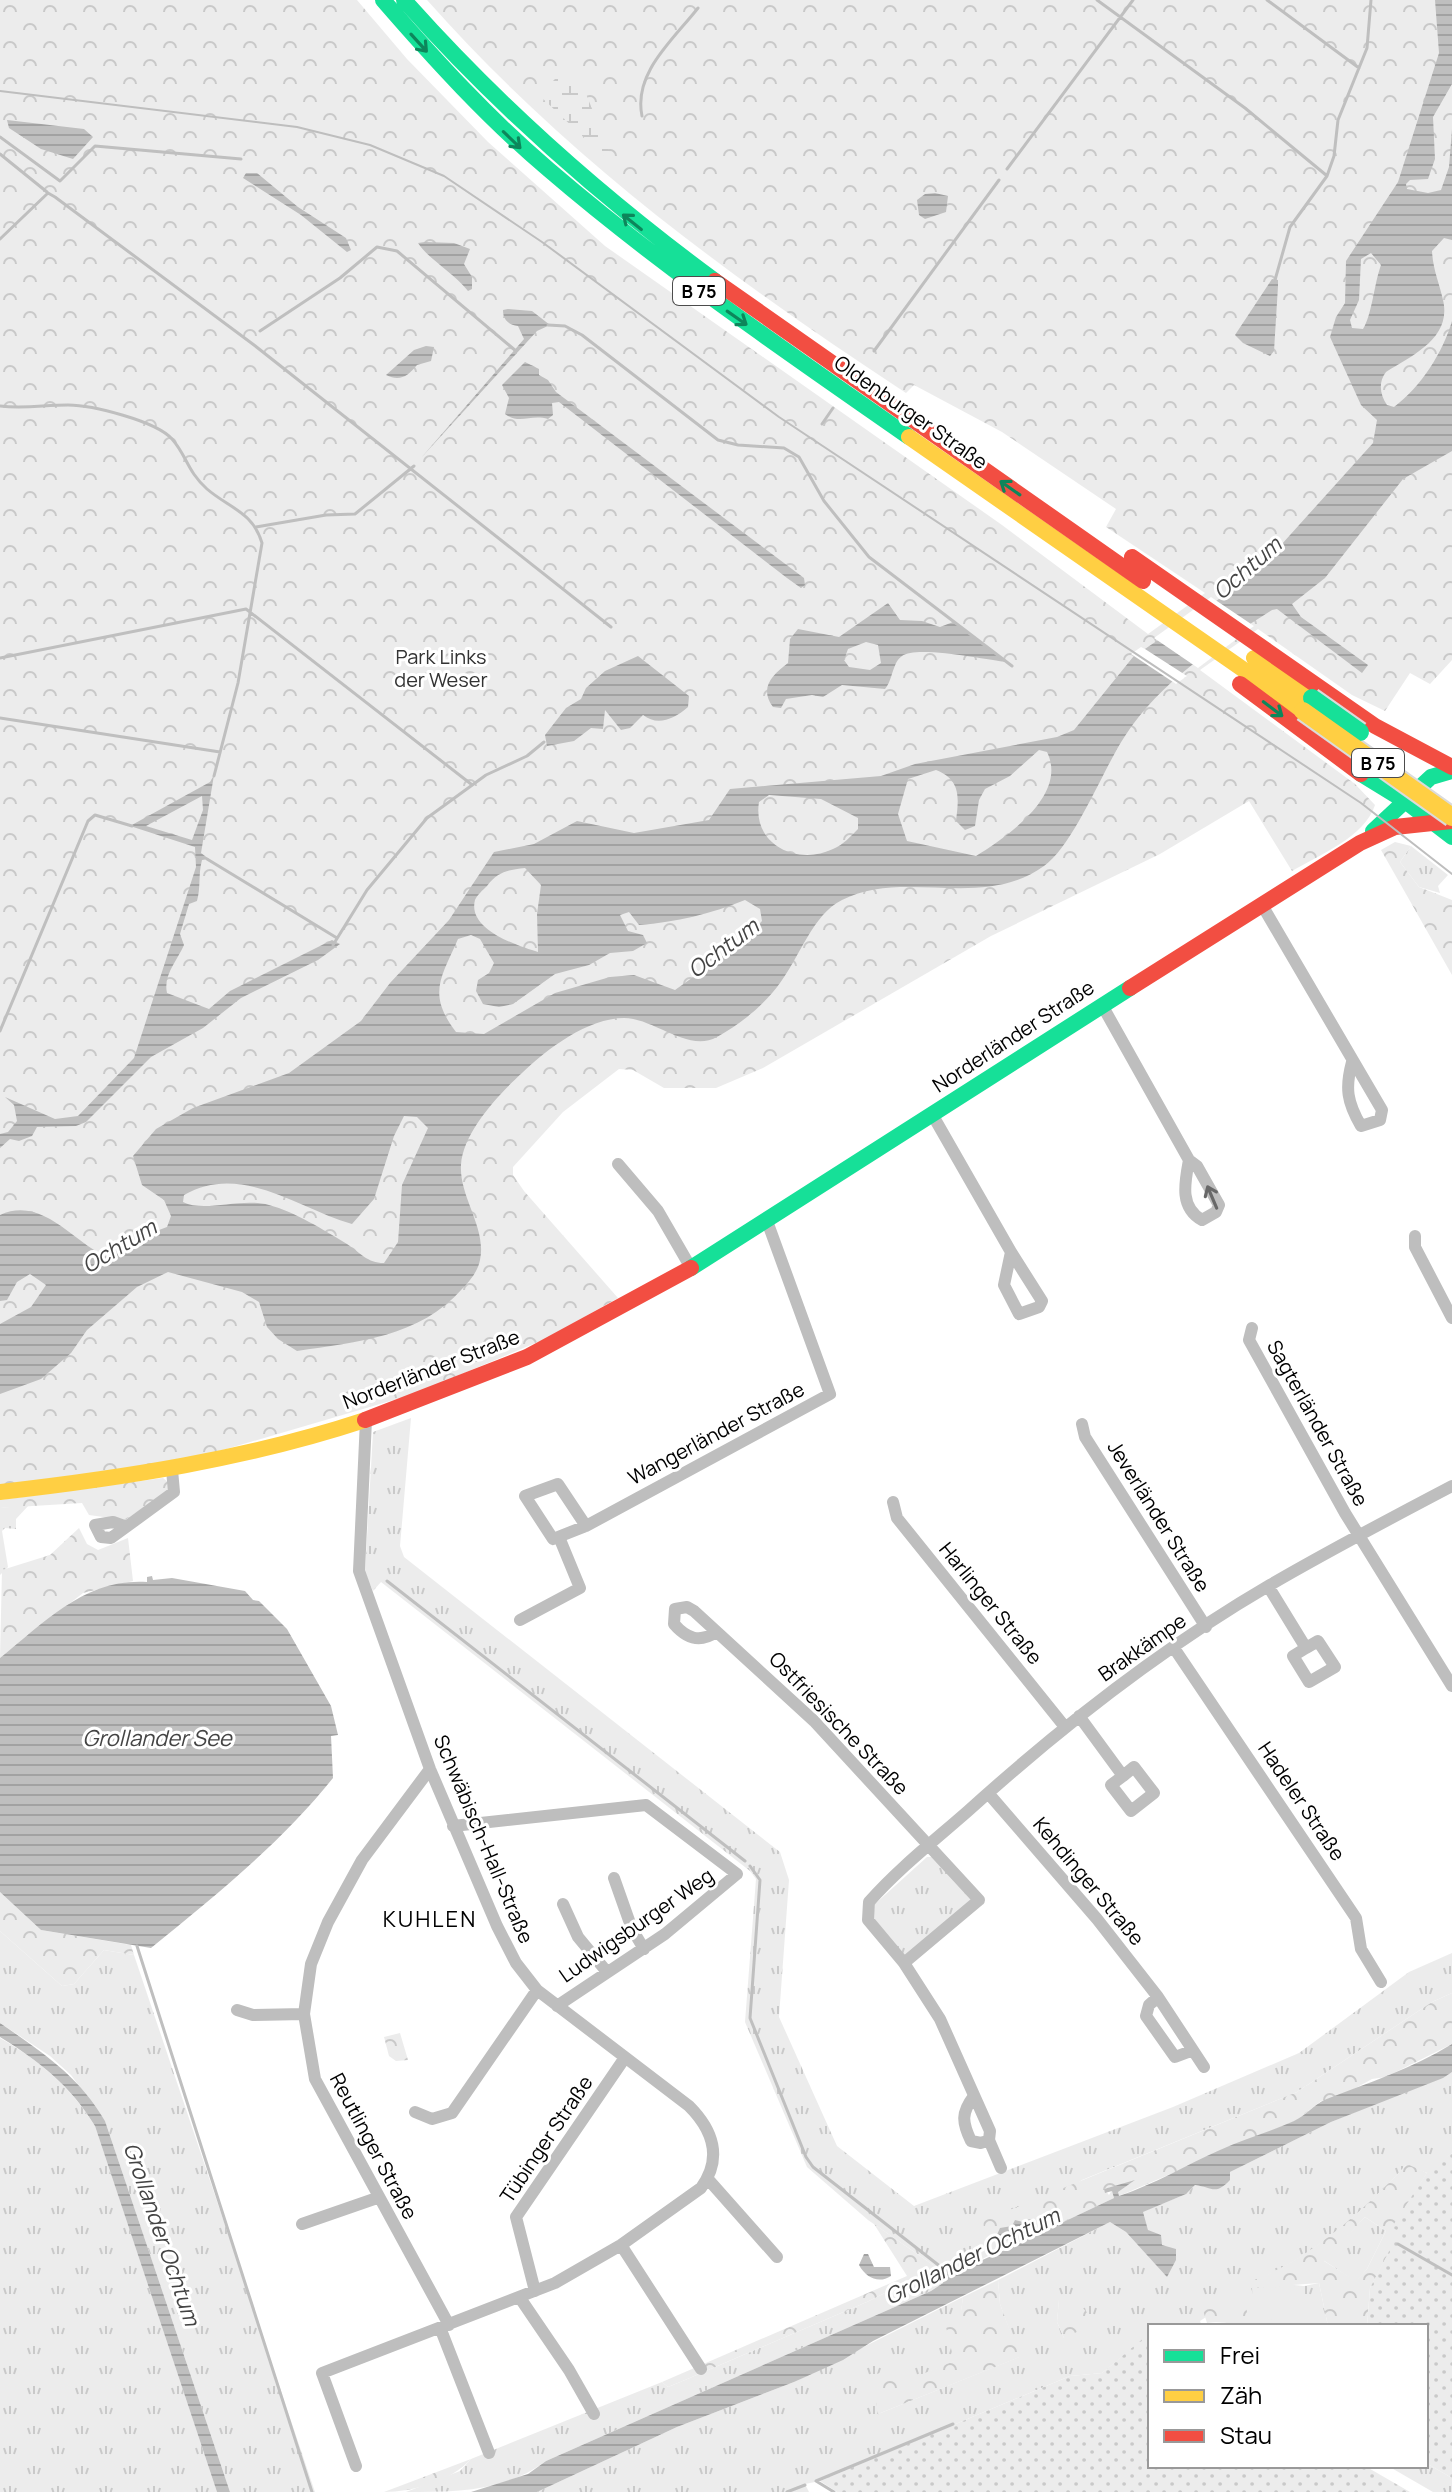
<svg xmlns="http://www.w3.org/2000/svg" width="1452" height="2492" viewBox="0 0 1452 2492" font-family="Manrope,sans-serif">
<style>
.grass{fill:url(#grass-tufts);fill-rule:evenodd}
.forest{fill:url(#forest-crowns);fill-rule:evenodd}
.wetland{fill:url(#wetland-marsh)}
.garden{fill:url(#garden-dots)}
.pitch{fill:#ececec}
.water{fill:url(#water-rules);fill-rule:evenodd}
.pier{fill:#fff}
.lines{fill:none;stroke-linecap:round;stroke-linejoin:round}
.stream{stroke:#bfbfbf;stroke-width:3}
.street{stroke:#bebebe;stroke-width:12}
.fast{stroke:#16e098;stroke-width:16}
.slow{stroke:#ffcf43;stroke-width:16}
.jam{stroke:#f24e42;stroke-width:16}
.tram{stroke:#bebebe;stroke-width:2}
.fast-bridge-casing{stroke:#dbdbdb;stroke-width:22;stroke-linecap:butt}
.slow-bridge-casing{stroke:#dbdbdb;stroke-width:22;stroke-linecap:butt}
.fast-bridge{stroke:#16e098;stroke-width:18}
.slow-bridge{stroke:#ffcf43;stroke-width:18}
.oneway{stroke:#0d865b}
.oneway2{stroke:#686868}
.labels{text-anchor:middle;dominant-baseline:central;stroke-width:6;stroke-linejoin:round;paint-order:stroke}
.shield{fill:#fff;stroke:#4c4c4c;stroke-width:2}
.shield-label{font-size:18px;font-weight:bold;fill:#000}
.street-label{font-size:20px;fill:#000;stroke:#fff}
.park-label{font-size:20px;fill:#333;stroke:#fff}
.water-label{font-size:22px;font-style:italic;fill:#444;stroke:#fff}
.neighbourhood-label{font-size:22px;letter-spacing:2px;fill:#000;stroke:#fff}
</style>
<defs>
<pattern id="grass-tufts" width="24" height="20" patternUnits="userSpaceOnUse" patternTransform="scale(2)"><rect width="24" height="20" fill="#ececec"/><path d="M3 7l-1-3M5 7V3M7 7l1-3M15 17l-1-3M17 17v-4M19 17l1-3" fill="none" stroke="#c9c9c9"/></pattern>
<pattern id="forest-crowns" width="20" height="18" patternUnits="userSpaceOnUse" patternTransform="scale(2)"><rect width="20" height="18" fill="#ececec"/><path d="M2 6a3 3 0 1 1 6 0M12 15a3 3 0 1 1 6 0" fill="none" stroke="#c9c9c9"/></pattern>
<pattern id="wetland-marsh" width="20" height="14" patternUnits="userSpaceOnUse" patternTransform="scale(2)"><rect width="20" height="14" fill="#ececec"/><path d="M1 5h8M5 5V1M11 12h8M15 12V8" fill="none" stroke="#c9c9c9"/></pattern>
<pattern id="garden-dots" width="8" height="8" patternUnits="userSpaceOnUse" patternTransform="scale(2)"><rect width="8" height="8" fill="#ececec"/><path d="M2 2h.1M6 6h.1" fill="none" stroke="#c9c9c9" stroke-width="1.8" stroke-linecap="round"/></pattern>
<pattern id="water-rules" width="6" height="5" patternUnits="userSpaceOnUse" patternTransform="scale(2)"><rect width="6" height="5" fill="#bfbfbf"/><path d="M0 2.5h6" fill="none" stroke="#a2a2a2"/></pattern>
</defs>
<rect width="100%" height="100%" fill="#fff"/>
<path class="grass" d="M1411,846L1448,875L1438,886L1440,893L1419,887L1400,862Z
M411,1418L400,1546L404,1557L780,1852L789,1880L779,2017L837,2146L914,2206L1173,2107L1299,2053L1409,1972L1452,1953V1993L1432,2002L1297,2092L1082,2180L988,2246V2256L958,2272L953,2269L943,2283L931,2291L546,2461C504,2492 456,2492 406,2492L460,2471L471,2459L662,2382L668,2387L685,2380L869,2301L936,2267L868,2220L807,2167L745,2022L756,1879L750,1871L381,1582L373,1591L365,1573L373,1432Z
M29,1505L16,1519V1529L5,1528L2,1531L8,1567L0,1575V1508Z
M927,1857H932L974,1899L909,1955L902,1954L873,1918L875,1904Z
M0,1931L62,1986L74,1984L104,1950L134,1955L315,2492H230L105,2121L71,2075L50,2056L0,2023Z
M0,2038C40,2061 70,2086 95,2126L217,2492H0Z
M1452,2072V2153L1427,2173L1406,2165C1366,2209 1311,2259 1254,2281L1304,2286L1319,2283L1328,2326H1253L1206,2317L1200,2321L1202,2326H1150V2340L1145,2338L1102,2373L1070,2376L820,2481L805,2484L809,2492H537L677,2427L794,2382L963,2297L955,2361L903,2383L878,2414L1019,2357L1000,2304L998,2280L1110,2222L1126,2232L1167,2276L1162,2245L1148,2230L1142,2212L1186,2194L1195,2185L1230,2180V2172L1331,2122ZM1075,2299L1064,2338L1057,2322L1059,2300Z
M1365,2217L1386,2231L1367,2269L1356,2282L1323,2260Z
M1426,2463L1452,2478V2492H1433L1388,2466Z"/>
<path class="forest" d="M0,0H357L407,59L488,142L605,246L1002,525L1148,634L1205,593L1106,527L1116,509L1002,432L914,385L906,393C732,279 565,156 427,0H1452V660L1430,684L1410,673L1385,711L1352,695L1258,629L1200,670L1355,784L1375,805C1365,837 1319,855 1292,871L1249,801L1160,854L991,936L763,1068L716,1088H664L633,1070L619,1069L563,1112L513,1167V1175L524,1191L618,1298L545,1339L414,1394L172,1465L0,1488Z
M1395,842L1411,846L1400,862L1419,887L1452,900V975L1381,850Z
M163,1478L168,1482V1491L125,1520L89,1515L82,1503L0,1508V1500Z
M79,1528L87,1544L98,1550L128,1538L133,1581L83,1593L0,1658L2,1570L50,1555Z
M0,1892L41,1930L131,1945L134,1955L104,1950L74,1984L62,1986L0,1931Z
M1452,1993V2044L1386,2077L1372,2079L1345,2094L1321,2101L1297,2120L1119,2196L1117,2192L1132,2182L1104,2189L1109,2195L1112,2190L1114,2198L1038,2234L1029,2236L1023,2231L1024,2224L1000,2228L1006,2239L1018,2232L1027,2239L988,2256L983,2221L1297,2092L1432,2002Z
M400,2033L408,2060L396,2061L389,2056L384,2037Z
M1407,2164L1427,2173L1393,2227L1400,2232L1370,2288L1367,2326H1328L1319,2283L1252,2288L1254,2280C1311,2259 1366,2208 1407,2164ZM1365,2217L1386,2231L1367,2269L1356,2281L1324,2261Z
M874,2224L936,2267L869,2301L685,2380L668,2387L662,2382L907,2276Z
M998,2280L1000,2304L1020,2357L878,2414L873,2376L890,2368L903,2382L954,2361L946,2327L961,2311L963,2297Z
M1059,2299H1075L1096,2323L1064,2338L1057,2322Z
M1215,2301L1246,2306L1249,2324L1253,2326C1237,2326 1222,2320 1207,2323L1202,2307Z
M471,2459C451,2481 413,2492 384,2492Z"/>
<path class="wetland" d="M567,67L584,89L616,168L539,95Z"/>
<path class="garden" d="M1452,2153V2478L1426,2463V2326H1367L1370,2288L1399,2232L1392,2227L1430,2168Z
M1145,2337L1150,2340V2466H1365L1410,2492H837L820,2481L1070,2376L1102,2373Z"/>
<path class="pitch" d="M1304,2286L1305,2318L1254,2320L1252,2288Z"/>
<path class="water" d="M1435,0H1452V84L1433,117L1435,159L1428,179L1410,180L1406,184L1407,189L1428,193L1441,190L1449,167L1452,129V240L1444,238L1432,251C1433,270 1439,282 1443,300C1452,338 1413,355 1386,372C1378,382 1380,395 1387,405L1394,407C1421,387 1443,352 1452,321V451L1403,479L1325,578L1292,604L1301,617L1368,665L1362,673L1277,609L1272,610C1218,644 1160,682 1125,736C1103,769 1074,845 1044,866C982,911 904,868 842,900C813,914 799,958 780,983C764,1005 741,1024 717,1037C688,1053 654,1018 624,1018C588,1018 547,1049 522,1073C498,1095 463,1132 461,1165C459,1197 487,1228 480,1260C478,1271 470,1281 462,1289C420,1337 357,1342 297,1351L278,1339L267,1327L259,1302L242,1292L168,1272L137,1287L87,1330L71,1353L41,1379L0,1394V1324L31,1307L46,1285L30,1274L17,1282L7,1300L0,1301V1215C44,1195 74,1245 110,1258L143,1236L167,1227L171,1216L164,1200L142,1185L133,1156L156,1129L193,1108L289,1073L361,1021L390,983L449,920L494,852L534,844L577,821L634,833L709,820L730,789L881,776L915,764L1057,737L1074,730L1133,657L1253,576L1373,443L1377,420L1361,405L1330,337L1336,317L1345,303L1346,261L1398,182L1439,53ZM1371,253L1381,265C1374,284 1372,315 1363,329L1352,328L1350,320L1359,300L1361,259ZM1039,750L1047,752C1068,795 1008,836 976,856L907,841L898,814L908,779L936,770C961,780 959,797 956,821L965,830L975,826L979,800L985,789L1010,776ZM769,795L821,799L858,818V829C851,836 843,845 833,849C798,866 752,845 759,802ZM525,868L541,885L537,914L538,952C519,946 467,930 475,900C477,895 483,890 487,886C498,872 507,870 525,868ZM745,900L760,909L762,921L741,943L675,990L634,975L610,977L555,993L484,1034L456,1032C427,994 441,978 458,939L471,935L480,939L494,963L489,973L478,980L476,991L483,1004L499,1007L513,1004L555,974L589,965L610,953L633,951L647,943L643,935L628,931L620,915L629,912L639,925C677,922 710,914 745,900ZM404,1116L417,1117L428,1128L402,1185L398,1242L384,1263C367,1263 361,1253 347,1244C324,1230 295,1212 269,1205C241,1197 205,1213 183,1202L184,1195C241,1162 299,1209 352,1224L374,1199L394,1136Z
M7,120L84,129L93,137L73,159L41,149L9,128Z
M246,173H257L298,207L346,238L351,250L347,252L301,215L243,178Z
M935,193L948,196L946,212L925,219L919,215L917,200L925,194Z
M425,242L454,243L470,249L464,264L472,277V289L468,291C453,272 428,259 418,243Z
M1272,279L1278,280V286L1274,351L1270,356L1243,343L1235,335Z
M508,309L532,311L550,325L537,331L421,458L524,339L518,326C509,325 503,320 503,310Z
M426,346L434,347L431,361L417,365C408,376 400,382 386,375L414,350Z
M525,362L539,369V375L548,380L556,392L804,578L805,585L801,588L787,578L559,402L552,403L553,415L548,419C530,414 520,425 505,414L509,398L502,385Z
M888,603L900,620L922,621L940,627L953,622L1007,662C987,660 916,645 902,656C892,663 893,680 885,689L842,685L823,697L812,695L786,699L781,708L773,707C759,688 772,675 788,663L790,639L798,629L839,637ZM866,642L878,645L881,663L870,670L849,667L844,660L848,649Z
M638,656L689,696L688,707C673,720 657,726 643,715L630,728L621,730L605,710L603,729L591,728L574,741L547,746L545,735L566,708L581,699L586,688L605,671Z
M214,775L201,853L209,859L202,860C198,875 201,887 197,901L189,904L180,934L184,945C177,961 163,975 167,993L209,1009L230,991L332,940L340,944L318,960L241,998L203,1028L151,1057L86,1122L76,1126L37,1127L32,1136L19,1141L10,1139L0,1148V1134L8,1132L17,1121L14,1105L5,1097L55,1119L78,1116L134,1058L196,867L195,847L130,826L210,782ZM202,796L203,810L192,840L146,826Z
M152,1576L153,1580L172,1578L245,1591L253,1600L259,1601L287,1629L331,1706L338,1735L331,1736L333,1778C281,1843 215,1896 151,1948L41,1930L0,1892V1658C45,1622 85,1578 147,1582V1577Z
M0,2023C42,2052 79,2076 105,2121L230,2492H217L95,2126C71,2086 39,2061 0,2037Z
M1452,2044V2072L1443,2078L1331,2122L1230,2172V2180C1215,2196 1212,2187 1195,2185L1186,2194L1143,2212L1148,2230L1161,2235L1162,2245L1176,2249V2260L1167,2277L1126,2232L1110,2222L873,2341L843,2360L794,2382L677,2427L537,2492H471L528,2474L546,2461L931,2291L943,2283L947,2269L958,2271L1027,2240L1018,2232L1007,2239L996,2237L1000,2228L1012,2226L1015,2220L1023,2222V2231L1029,2236L1038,2234L1114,2198L1112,2191L1105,2193L1104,2189L1135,2180L1118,2192L1119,2196C1155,2184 1186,2165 1220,2150C1244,2139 1270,2132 1294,2121C1305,2116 1314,2105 1324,2100C1368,2083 1411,2069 1452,2044Z
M864,2254H868L874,2267H890L891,2276C879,2284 866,2278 859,2265Z"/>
<path class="pier" d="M1211,597L1254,626L1198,668L1154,638Z
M1141,647L1145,649L1187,676L1176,684L1131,654Z"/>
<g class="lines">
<path class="stream" d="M1097,0L1245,108L1326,175
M1267,0L1359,68
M642,116C633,73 673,40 698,8
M0,137L60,181L95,146L241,159
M0,154L47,192
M1007,169L1133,0
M0,239L48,193L55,197L254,345L611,627
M1275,280L1290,227L1327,176L1334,156L1338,120L1367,48L1371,0
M548,325L565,326L582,335L718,440L738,445L784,448L799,457L824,501L869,557L1012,666
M260,331L340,278L377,247L397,251L516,351
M874,351L999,180
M0,406C24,409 44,405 68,405C92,405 156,421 172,439C187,456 187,471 207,489C229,508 253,512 262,543L238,683L214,776
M822,424L833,408
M256,527L326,515L355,514L414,466
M0,658L246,609L471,784
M0,718L220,752
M207,859L337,938
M333,945L367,890L427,818L486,775L527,756L544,742
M0,1031L88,821L95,815L132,826
M387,1581L745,1861
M750,1866L760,1880L750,2018L806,2157L813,2167L946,2271
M137,1946L312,2492
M1398,2244L1452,2275
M787,2492L805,2485
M834,2492L816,2481L953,2424"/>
<path class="street" d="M1262,905L1382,1110L1380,1120L1361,1126C1347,1102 1345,1088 1352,1062
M1102,1005L1189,1160L1197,1166L1219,1205L1216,1212L1202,1220C1179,1207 1185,1182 1189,1160
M932,1114L1011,1252L1004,1285L1019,1314L1039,1307L1042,1301L1011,1252
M618,1164L658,1211L691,1268
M1415,1236V1247L1452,1318
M1252,1328L1249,1340L1345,1513L1452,1686
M1082,1424L1085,1437L1206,1627
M893,1502L897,1518L1065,1727
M124,1526L113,1522L95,1525L101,1537L111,1538L174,1492L172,1470
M586,1526L558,1484L525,1496L553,1539L586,1526L830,1394L767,1221
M1268,1586L1306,1648L1293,1656L1309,1682L1335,1667L1318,1641L1306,1648
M520,1620L580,1588L559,1537
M716,1632C700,1643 687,1639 674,1624L675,1609L687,1607L694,1611L814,1721L979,1900L904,1963L868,1920L869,1902C898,1869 935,1840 968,1811C1061,1727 1162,1648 1270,1585C1330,1550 1391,1518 1452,1486
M1174,1648L1356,1918L1361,1949L1381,1982
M1079,1716L1123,1776L1111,1785L1131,1811L1154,1793L1134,1767L1123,1776
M430,1769L362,1860L328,1922L311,1964L304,2014L315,2079L449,2325
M988,1793L1097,1919L1158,1997
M453,1826L646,1805L737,1874L665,1934L557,2006
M614,1878L632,1929L644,1949
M563,1904L578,1937L607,1972
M904,1963L940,2019L990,2131L989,2140L1001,2168
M237,2010L253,2015L304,2014
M1191,2051L1175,2057L1146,2016L1149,2005L1158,1997L1204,2067
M974,2096C961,2113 962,2122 971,2141L981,2143L989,2140
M415,2112L432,2119L452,2113L537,1990
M707,2178L777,2257
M302,2224L377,2198
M621,2245L701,2369
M535,2291L516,2217L624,2059
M520,2298L569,2370L594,2414
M441,2330L489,2453
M356,2466L322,2373L555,2283L621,2245L701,2188C723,2158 713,2130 689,2106L537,1990L516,1963L497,1926L430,1769L359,1571L366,1420"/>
<path class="fast" d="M383,0C435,60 488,118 548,169C662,267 786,351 909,437
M404,0C498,106 601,197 715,281
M1361,774L1405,801L1452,837
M1373,831L1431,777L1452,771
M691,1268L1130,988"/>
<path class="slow" d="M909,437L1303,711
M1254,658L1312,698
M0,1492C123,1478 247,1459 365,1420"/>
<path class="jam" d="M715,281L1143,581
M1132,557L1375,726L1452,767
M1240,684L1361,774
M1130,988L1360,843L1395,827L1452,821
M365,1420L527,1357L691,1268"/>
<path class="tram" d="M0,91L297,127L370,145L444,176L542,242L779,417L1361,803L1452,874"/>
<g class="fast-bridge-casing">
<path id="fast-bridge" d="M1312,698L1360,732"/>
</g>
<g class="slow-bridge-casing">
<path id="slow-bridge" d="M1303,711L1452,817"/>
</g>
<use href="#fast-bridge" class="fast-bridge"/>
<use href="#slow-bridge" class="slow-bridge"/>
</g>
<defs><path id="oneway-shaft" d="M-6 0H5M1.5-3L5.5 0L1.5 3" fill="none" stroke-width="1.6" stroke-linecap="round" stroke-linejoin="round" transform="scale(2)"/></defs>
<g class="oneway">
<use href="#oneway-shaft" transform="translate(419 43) rotate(48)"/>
<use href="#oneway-shaft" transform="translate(512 140) rotate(44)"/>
<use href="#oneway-shaft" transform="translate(632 222) rotate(-141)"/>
<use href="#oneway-shaft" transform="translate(737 318) rotate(35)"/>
<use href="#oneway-shaft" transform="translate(1010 488) rotate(-145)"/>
<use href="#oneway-shaft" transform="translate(1273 709) rotate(37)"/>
</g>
<use class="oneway2" href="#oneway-shaft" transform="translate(1212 1197) rotate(-113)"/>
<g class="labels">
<g class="shield">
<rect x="673" y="277" width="52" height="28" rx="6"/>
<rect x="1352" y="749" width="52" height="28" rx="6"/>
</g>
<g class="shield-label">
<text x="699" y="291">B 75</text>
<text x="1378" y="763">B 75</text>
</g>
<g class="street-label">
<text transform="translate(911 412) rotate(35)">Oldenburger Straße</text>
<text transform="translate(1013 1036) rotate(-33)">Norderländer Straße</text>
<text transform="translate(431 1369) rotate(-21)">Norderländer Straße</text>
<text transform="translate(1318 1423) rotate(61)">Sagterländer Straße</text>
<text transform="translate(716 1433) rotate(-28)">Wangerländer Straße</text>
<text transform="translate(1159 1516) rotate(58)">Jeverländer Straße</text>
<text transform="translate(991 1603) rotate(51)">Harlinger Straße</text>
<text transform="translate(1142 1647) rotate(-35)">Brakkämpe</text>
<text transform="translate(839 1723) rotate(46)">Ostfriesische Straße</text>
<text transform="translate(1302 1801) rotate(56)">Hadeler Straße</text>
<text transform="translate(484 1839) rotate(67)">Schwäbisch-Hall-Straße</text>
<text transform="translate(1089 1881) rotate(50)">Kehdinger Straße</text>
<text transform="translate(636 1925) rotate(-35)">Ludwigsburger Weg</text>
<text transform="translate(546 2139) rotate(-56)">Tübinger Straße</text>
<text transform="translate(374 2146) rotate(62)">Reutlinger Straße</text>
</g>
<g class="park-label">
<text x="441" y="656">Park Links<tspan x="441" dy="23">der Weser</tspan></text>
</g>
<g class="water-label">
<text transform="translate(1247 568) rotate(-41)">Ochtum</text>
<text transform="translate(723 948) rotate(-37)">Ochtum</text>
<text transform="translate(119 1246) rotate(-31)">Ochtum</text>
<text x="157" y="1738">Grollander See</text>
<text transform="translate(162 2234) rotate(71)">Grollander Ochtum</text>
<text transform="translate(972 2256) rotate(-26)">Grollander Ochtum</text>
</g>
<g class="neighbourhood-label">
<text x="430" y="1919">KUHLEN</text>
</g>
</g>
<rect x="1148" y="2324" width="280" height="144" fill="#ffffff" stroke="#999999" stroke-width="2"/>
<rect x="1164" y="2350" width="40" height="12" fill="#16e098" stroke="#999999" stroke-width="2"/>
<text x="1220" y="2364" font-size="24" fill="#000000">Frei</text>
<rect x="1164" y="2390" width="40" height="12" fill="#ffcf43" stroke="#999999" stroke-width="2"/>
<text x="1220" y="2404" font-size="24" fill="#000000">Zäh</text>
<rect x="1164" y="2430" width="40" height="12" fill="#f24e42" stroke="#999999" stroke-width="2"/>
<text x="1220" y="2444" font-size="24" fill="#000000">Stau</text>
</svg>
